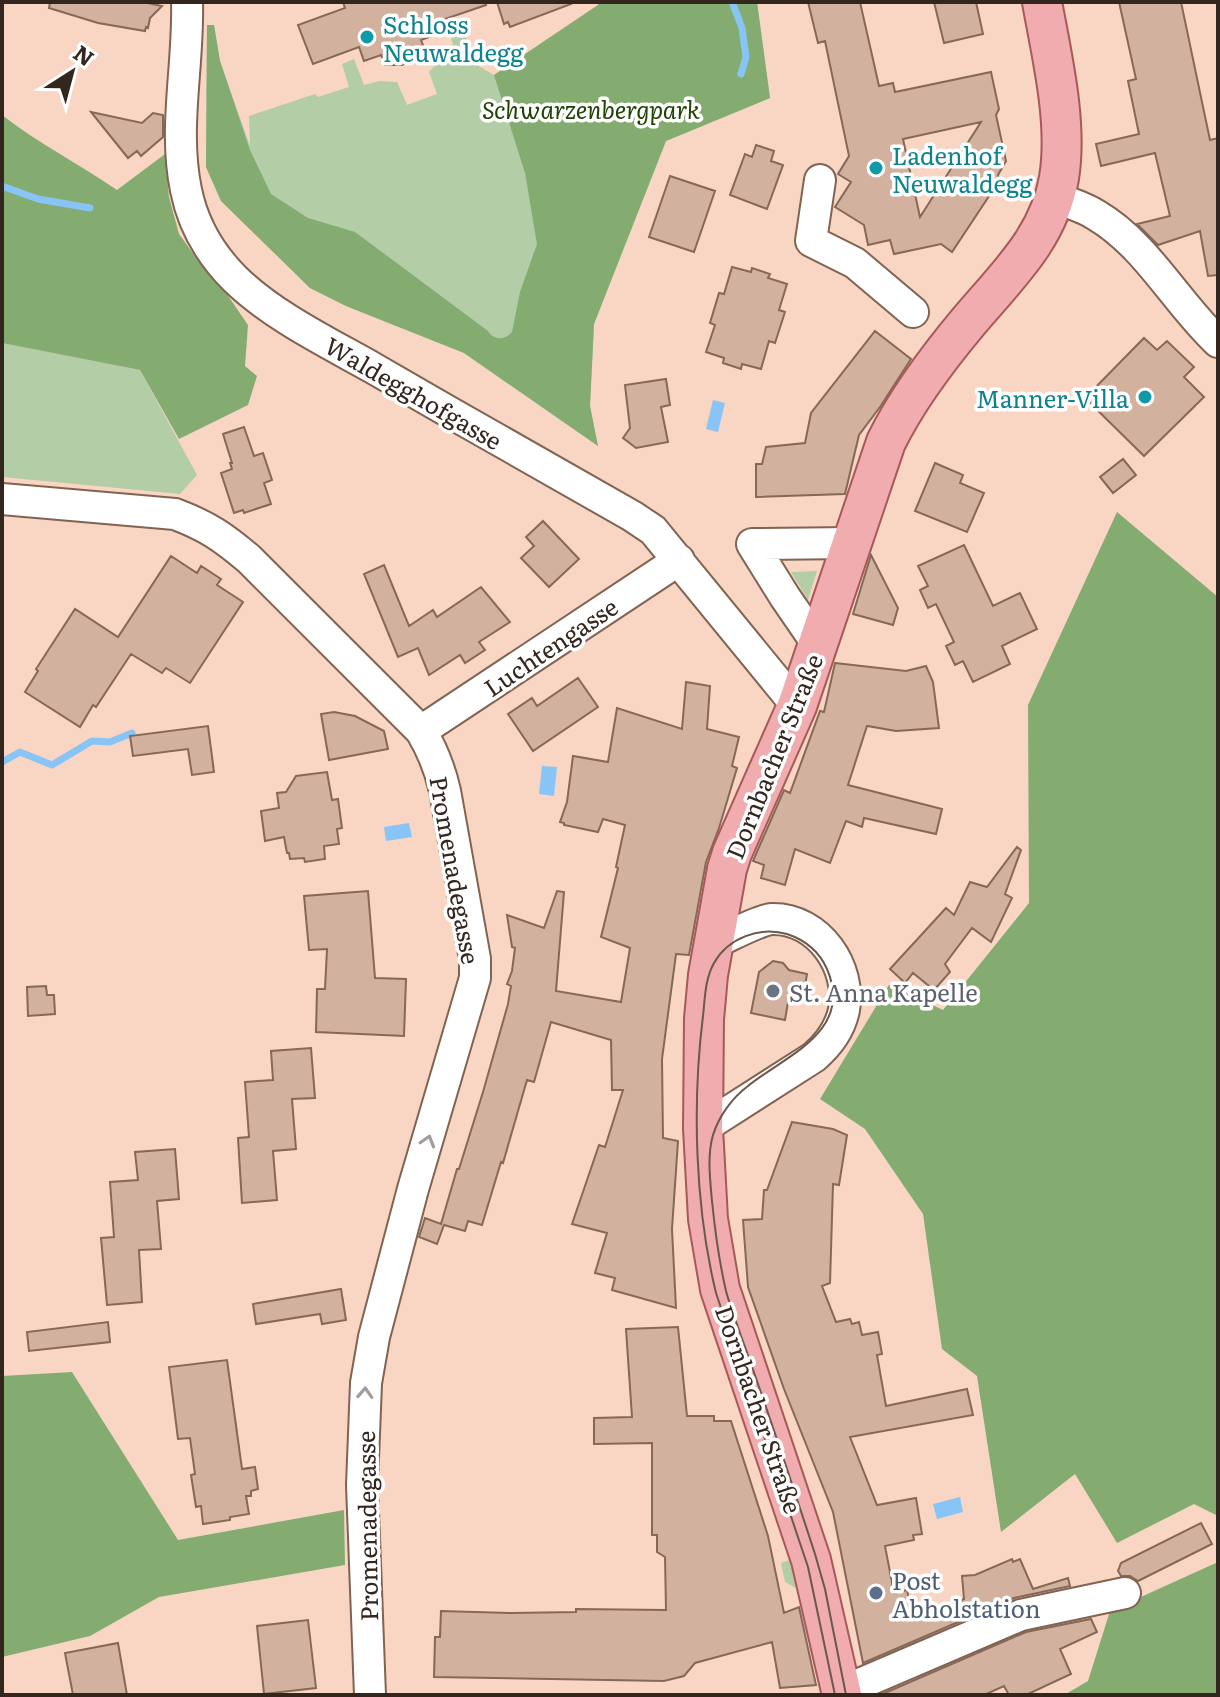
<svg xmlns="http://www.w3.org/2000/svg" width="1220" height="1697" viewBox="0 0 1220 1697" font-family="Literata,serif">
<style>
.green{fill:#b3cda7}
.forest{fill:#84ac71}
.water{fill:#88c4f6}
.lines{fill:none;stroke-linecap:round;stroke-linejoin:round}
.stream{stroke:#88c4f6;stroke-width:7}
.building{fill:#d2b19e;stroke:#866857;stroke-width:2;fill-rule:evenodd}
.minor-casing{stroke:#816352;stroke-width:34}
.major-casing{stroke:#a7595a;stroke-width:42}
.minor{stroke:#fff;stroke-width:30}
.major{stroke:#f0acaf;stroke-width:38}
.tram{stroke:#6b584e;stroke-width:2}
.oneway{stroke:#a39d9a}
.culture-dot{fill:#0f9aa8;stroke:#fff;stroke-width:3}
.worship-dot{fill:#6b7280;stroke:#fff;stroke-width:3}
.service-dot{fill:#5c6f8a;stroke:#fff;stroke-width:3}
.labels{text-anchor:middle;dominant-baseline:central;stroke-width:7;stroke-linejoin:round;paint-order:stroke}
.culture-label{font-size:24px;fill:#0d838f;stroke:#fff;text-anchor:start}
.park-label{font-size:24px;font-style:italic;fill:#1e4302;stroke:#fff}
.street-label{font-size:24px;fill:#33261f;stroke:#fff}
.worship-label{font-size:24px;fill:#5b616d;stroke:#fff;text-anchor:start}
.service-label{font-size:24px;fill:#4e5e75;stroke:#fff;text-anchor:start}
</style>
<rect width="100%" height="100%" fill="#f9d6c3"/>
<path class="green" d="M598,2H757L770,98L666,141L594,324L590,406L598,446L464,353L346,306L310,288L221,201L206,167L207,25H214L220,61L250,146L249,116L315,94L318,97L349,87L342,64L354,59L364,85L379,81L397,82L407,105L437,94L429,72L441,59L456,54L447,25L460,21L477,65L494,75L598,5Z
M2,343L140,370L197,475L180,494L2,477Z
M817,571L808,600L791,572Z
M794,1558L805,1593L785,1582L781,1563Z"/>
<path class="forest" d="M598,2H757L770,98L666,141L594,324L590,406L598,446L464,353L346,306L310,288L221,201L206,167L207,25H214L220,61L250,150L271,194L308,218L355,232L488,331C494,340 504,341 512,332L520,292L537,244L525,173L494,75L598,5Z
M2,115C38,143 79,164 117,190L165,154L169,197L179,234L203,267L220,284L248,325L245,366L257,376L248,405L179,439L140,370L2,343Z
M1117,512L1218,597V1516L1194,1504L1117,1543L1075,1474L1001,1532L977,1376L942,1349L923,1214L865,1129L820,1099L889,985L943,1010L1029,903L1028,705Z
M72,1372L178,1540L344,1510L345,1565L159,1597L90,1636L2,1657V1376Z
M1218,1562V1695H1064L1088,1681L1110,1611Z"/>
<path class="water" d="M713,400L725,403L718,432L706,429Z
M542,766L557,767L554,796L539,794Z
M409,823L412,837L386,841L384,827Z
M960,1497L963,1512L937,1519L933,1504Z"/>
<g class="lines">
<path class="stream" d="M732,2L742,28L746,57L741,74
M2,186L38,199L90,208
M2,762L20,752L52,765L92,741L110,742L132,733"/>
</g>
<path class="building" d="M50,2H143L162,6L150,18L148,28L146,27L145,31L98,23L49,8Z
M343,2H485L486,5L436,22L440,33L421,40L426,53L402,65H385L381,55L364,61L359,47L313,64L298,25L345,8Z
M497,2H570L571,4L510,27L508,22L504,24Z
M808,2H860L879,86L893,83L895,92L991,72L999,109L996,115L1006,161L998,175L999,181L952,252L941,244L894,254L890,240L868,245L864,225L835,207L851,182L838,174L849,156L825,41L818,43ZM981,122L920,217L903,139Z
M934,2H976L983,34L944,43Z
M1119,2H1181L1210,140L1218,138V275L1208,276L1200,231L1158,245L1137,224L1170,216L1155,153L1101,166L1096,144L1139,134L1128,81L1136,79Z
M91,112L142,123L153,113L163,115V137L141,156L137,151L128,158Z
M756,145L774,151L771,161L783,165L767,209L730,195L745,154L752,157Z
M670,176L715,191L694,252L649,237Z
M732,267L751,272L752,268L770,274L768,278L787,284L779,310L785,312L775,343L769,341L761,369L742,364L741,369L723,363L724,358L706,352L715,325L710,323L719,293L724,294Z
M875,331L911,359L880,407L859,435L845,494L756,497V464H762L766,447L805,443L811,413Z
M1144,338L1157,350L1167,341L1194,367L1184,377L1204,397L1144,456L1085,398Z
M666,379L670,405L661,407L668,442L636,448L623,438L630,428L625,385Z
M244,427L254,456L263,453L272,480L264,483L271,504L244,513L243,510L234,513L221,473L232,469L230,463H232L223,434Z
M1123,459L1136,475L1113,493L1100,477Z
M935,463L963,475L960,483L984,493L967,532L915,511Z
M543,521L579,559L549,587L521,558L534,546L526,537Z
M964,545L993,606L1020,593L1037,629L1002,646L1010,664L973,682L963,661L955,665L946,646L954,642L936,604L928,608L920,590L928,586L918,566Z
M871,555L898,608L893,625L853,614Z
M171,556L197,573L201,566L221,579L217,585L243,602L190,683L166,668L162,673L131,654L96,707L93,705L80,727L25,692L38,671L36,669L75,609L118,637Z
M384,565L409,626L433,610L437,617L481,587L510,622L479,642L485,650L465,663L460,655L429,675L418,648L398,657L364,574Z
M835,663L906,671L926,666L933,682L939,728L896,731L867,726L848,785L942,809L936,834L864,818L862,827L846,821L830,863L795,849L785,885L761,878L764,865L753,861L784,790L790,793L820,711L824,712Z
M578,678L598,707L533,751L508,714L532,698L537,706Z
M686,682L710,686L707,729L739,737L732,766L737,768L719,828L706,862L689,955L676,954L662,1059L663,1138L678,1141L672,1229L676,1308L612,1290L615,1278L595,1273L607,1233L572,1224L599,1145L605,1147L623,1090H612L611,1040L551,1022L534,1082L527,1080L503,1163L501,1162L482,1225L468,1221L465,1231L444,1225L437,1244L419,1237L425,1218L441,1224L457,1169H459L483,1092L508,1004L511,986L507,984L512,971L515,948L512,947L507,915L544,928L557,891L564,892L556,991L621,1002L630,948L601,937L618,868L616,867L625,825L603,819L598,832L564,825V823L560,822L567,802L573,756L608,762L617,708L682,729Z
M334,712L355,716L384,731L388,749L329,760L321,714Z
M208,726L214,772L192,775L188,749L133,756L130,736Z
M327,772L332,800L338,799L342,828L337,829L339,844L324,846L325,859L305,862L304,858L290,859L289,853H287L284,837L265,841L261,811L279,808L277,793L286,792L296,776Z
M1017,847L1021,850L1005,894L1012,898L991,942L972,928L945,964L950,972L934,990L913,973L905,983L890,969L946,908L954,915L970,882L987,887Z
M368,891L375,978L406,979L404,1036L316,1032L317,989H325L327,949L309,950L304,896Z
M773,961L783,963L789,970L807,974L804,992L790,990L785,1020L751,1013L759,972Z
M46,986L47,995H54L55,1014L28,1016L27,987Z
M311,1048L315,1098L292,1099L296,1149L273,1151L277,1200L242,1203L238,1138L249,1137L245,1082L273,1080L271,1051Z
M792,1122L833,1129L847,1135L839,1185L833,1184L830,1283L822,1286L836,1322L850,1319L852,1324L859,1322L862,1335L878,1332L882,1354L877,1355L886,1406L967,1389L973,1415L850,1437L877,1505L916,1498L922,1534L913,1535L914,1540L885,1546L894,1593L907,1590L913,1619L964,1599L962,1576L975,1575L1012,1559L1013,1562L1020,1559L1033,1589L1068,1578L1070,1586L1014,1598L863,1663L833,1512L784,1389L748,1287L743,1220L762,1219L764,1190H767Z
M175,1149L179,1199L157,1201L161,1249L139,1250L142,1302L107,1305L101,1238L114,1237L110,1182L138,1180L135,1152Z
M341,1289L346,1320L322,1324L320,1314L256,1324L253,1304Z
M108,1322L110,1342L29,1351L27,1332Z
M678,1327L687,1416H714V1421H731L768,1536L784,1613L799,1607L816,1685L780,1688L772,1642L695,1663L684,1676L664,1681L434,1677L435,1637H440L441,1611L511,1613L576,1612V1609L666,1610L665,1557L657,1552V1535H652V1443L594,1444V1418L632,1417L626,1329Z
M227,1360L242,1469L255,1467L258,1489L251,1491V1496H246L249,1514L230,1517V1520L203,1524L201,1506L196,1507L191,1475L195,1474L190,1438L178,1439L169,1367Z
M1201,1523L1212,1544L1138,1581L1130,1576H1121L1118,1571L1121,1563Z
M1091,1619L1097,1632L1060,1649L1071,1674L1026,1695H1009L1004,1686L984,1695H880L1026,1632Z
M308,1620L316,1688L264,1694L257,1626Z
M118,1643L127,1695H73L65,1653Z"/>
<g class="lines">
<g class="minor-casing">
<path id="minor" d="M187,2C189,65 173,128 186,190C193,225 211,255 235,279C273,316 327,342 373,368C459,418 546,467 632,516L653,530L797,706
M820,180L811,241L855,263L913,312
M1055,197C1068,203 1084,207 1096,215C1147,245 1176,303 1218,342
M2,499L175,514C207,526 223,537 249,559L421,731C433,751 440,769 445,791L475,959V978L413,1189L374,1337L366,1383L362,1485L370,1695
M818,645L785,597L752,544L852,543
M421,731L679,560
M703,1128L814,1057C828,1045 840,1029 844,1010C852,968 819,918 772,919C759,920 728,937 714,943
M841,1692L1021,1615L1125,1593"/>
</g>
<g class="major-casing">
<path id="major" d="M842,1695L811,1560L720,1289L708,1219L703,1128L704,1019L708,975L727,869L732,853L797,706L886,442C907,399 938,358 969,321C1006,277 1049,238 1059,178C1068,123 1052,57 1042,2"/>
</g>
<use href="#minor" class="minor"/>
<use href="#major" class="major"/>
<path class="tram" d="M835,1695L808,1567L716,1293C695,1207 692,1104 703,1016C705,998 705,979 714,963C728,938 760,926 787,934C805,940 819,951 827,969C854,1032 786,1055 748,1086C732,1098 719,1116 713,1135C707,1156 710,1179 712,1201C715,1231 719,1261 726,1291C730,1306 736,1321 741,1336C751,1363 760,1390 769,1416C785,1462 800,1508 815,1554L825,1589L846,1695"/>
</g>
<defs><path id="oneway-chevron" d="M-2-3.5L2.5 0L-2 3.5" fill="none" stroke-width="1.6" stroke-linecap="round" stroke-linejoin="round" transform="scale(2)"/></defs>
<g class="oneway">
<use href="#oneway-chevron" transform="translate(428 1141) rotate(-73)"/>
<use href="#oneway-chevron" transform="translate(365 1393) rotate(-87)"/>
</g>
<g class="culture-dot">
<circle cx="367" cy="37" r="8"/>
<circle cx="876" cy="168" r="8"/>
<circle cx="1145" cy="397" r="8"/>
</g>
<circle class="worship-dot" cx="773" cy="991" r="8"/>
<circle class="service-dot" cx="876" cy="1593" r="8"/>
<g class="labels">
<g class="culture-label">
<text x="383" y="23">Schloss<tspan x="383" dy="28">Neuwaldegg</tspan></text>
<text x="892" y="154">Ladenhof<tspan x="892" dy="28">Neuwaldegg</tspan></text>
<text x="1129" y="397" text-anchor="end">Manner-Villa</text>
</g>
<g class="park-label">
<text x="591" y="108">Schwarzenbergpark</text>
</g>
<g class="street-label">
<text transform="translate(414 392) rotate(30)">Waldegghofgasse</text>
<text transform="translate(550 646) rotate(-34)">Luchtengasse</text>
<text transform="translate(773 756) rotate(-68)">Dornbacher Straße</text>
<text transform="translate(456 870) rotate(80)">Promenadegasse</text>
<text transform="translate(760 1409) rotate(71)">Dornbacher Straße</text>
<text transform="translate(366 1526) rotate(-91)">Promenadegasse</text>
</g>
<g class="worship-label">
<text x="789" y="991">St. Anna Kapelle</text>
</g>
<g class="service-label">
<text x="892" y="1579">Post<tspan x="892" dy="28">Abholstation</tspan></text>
</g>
</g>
<rect width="1220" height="1697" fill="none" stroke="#33261f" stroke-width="8"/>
<g transform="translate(72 72) rotate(36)" stroke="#ffffff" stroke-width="6" paint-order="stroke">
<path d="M0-6L14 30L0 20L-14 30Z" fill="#33261f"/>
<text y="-12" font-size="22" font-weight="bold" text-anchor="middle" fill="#33261f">N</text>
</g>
</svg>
